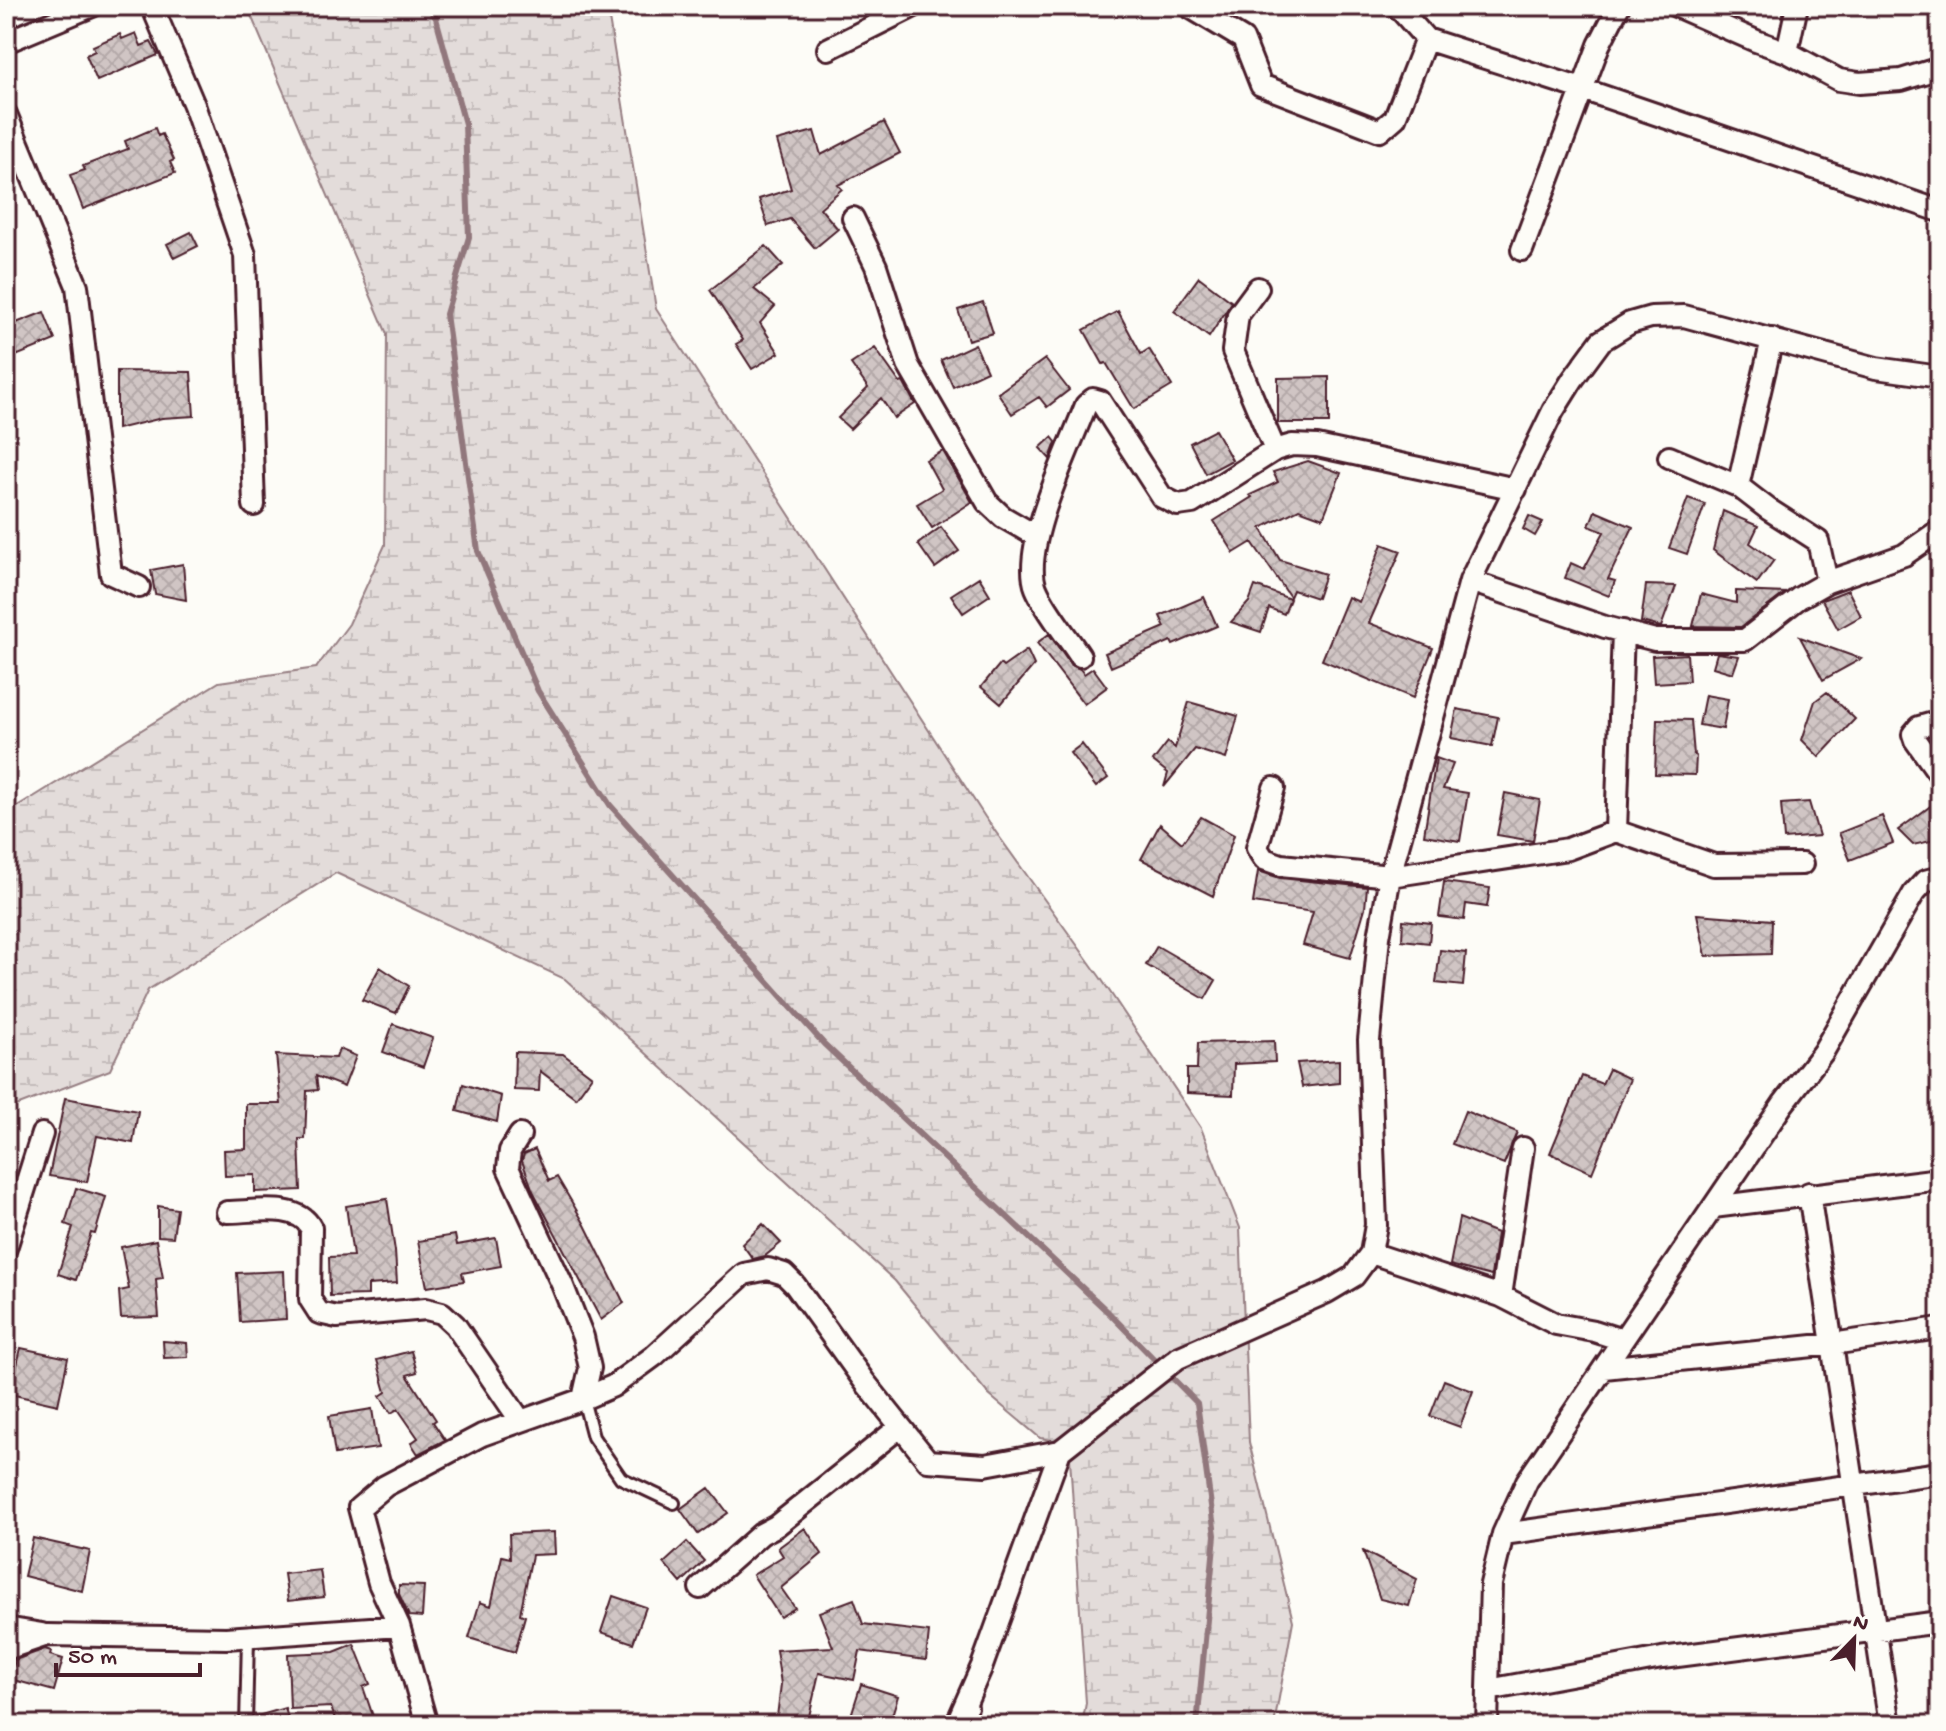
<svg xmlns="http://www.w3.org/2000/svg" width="1946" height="1731" viewBox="0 0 1946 1731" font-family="'Gochi Hand',sans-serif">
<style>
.wetland{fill:url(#wetland-marsh);stroke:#967e82;stroke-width:2}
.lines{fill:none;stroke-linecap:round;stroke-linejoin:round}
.stream{stroke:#91777b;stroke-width:6}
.building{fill:url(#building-cross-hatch);stroke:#4a1f2b;stroke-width:2}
.lane-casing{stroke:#4a1f2b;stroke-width:16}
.street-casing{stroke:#4a1f2b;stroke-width:26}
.lane{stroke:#fdfcf7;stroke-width:10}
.street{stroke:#fdfcf7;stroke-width:20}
</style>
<defs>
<pattern id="wetland-marsh" width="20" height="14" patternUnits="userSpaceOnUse" patternTransform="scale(2)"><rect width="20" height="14" fill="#e3dcda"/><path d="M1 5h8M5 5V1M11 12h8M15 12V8" fill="none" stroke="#c4bcbb"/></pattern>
<pattern id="building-cross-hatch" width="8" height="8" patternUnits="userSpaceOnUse" patternTransform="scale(2)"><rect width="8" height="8" fill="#d0c5c4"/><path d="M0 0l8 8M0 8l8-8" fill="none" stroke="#b4a9a9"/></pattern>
</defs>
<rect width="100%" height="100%" fill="#fdfcf7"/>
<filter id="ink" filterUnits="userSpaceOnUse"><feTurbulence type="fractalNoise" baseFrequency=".0125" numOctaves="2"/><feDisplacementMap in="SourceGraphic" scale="16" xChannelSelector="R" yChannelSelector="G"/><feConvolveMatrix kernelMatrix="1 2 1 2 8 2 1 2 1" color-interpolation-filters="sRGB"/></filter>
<g filter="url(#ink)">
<path class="wetland" d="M247,6H607L656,309L985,817L1100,977L1201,1128L1240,1228L1249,1442L1293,1621L1274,1725H1082L1086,1703L1069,1443L1040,1438L989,1395L895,1281L565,979L336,873L148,990L110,1070L6,1110V814L219,682L316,668L349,624L385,545L387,334Z"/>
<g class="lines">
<path class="stream" d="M427,6L436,18L465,124L469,237L446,314L478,551L538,691L610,805L824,1044L1108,1312L1197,1403L1215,1535L1197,1725"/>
</g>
<path class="building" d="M136,33L141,46L151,42L158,55L97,81L86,55L95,51L93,46L120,34L122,39Z
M884,122L900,153L838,185L842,189L820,208L838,229L815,248L790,219L768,226L759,199L791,189L777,141L814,131L821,155Z
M155,128L158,136L162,134L174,160L170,162L175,173L83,209L70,175L85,170L83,166L128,149L125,141Z
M191,232L198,246L174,258L167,244Z
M766,246L783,265L754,289L775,306L760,323L779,353L752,369L736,344L743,340L710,290Z
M1199,277L1232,302L1209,337L1174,311Z
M983,302L993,333L968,340L958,310Z
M1118,311L1141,354L1149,349L1172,386L1134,409L1106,363L1103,364L1084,330Z
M44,312L55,340L6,360V327Z
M975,344L987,371L953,387L941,360Z
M875,348L900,383L903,382L915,404L894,418L881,398L850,429L838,418L868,388L851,364Z
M1045,359L1069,390L1047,407L1039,397L1012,414L998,393Z
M117,371L191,372L194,416L162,418L117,429Z
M1329,377V423H1278V378Z
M1215,430L1232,460L1206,474L1190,443Z
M1052,437L1056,442L1050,459L1040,448Z
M943,451L972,502L932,528L917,504L942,489L926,460Z
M1308,461L1341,473L1323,518L1299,509L1261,528L1280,560L1325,574L1317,598L1293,590L1290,597L1252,542L1234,553L1214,521L1252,497L1250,495L1278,482L1273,472Z
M1688,498L1705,504L1687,554L1669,548Z
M1595,511L1633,527L1608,579L1615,581L1609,596L1565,578L1571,563L1584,569L1604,532L1589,526Z
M1723,511L1758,526L1750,543L1774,560L1757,583L1713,550Z
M1529,516L1543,522L1535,536L1523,529Z
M941,527L959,551L935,568L918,544Z
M1382,544L1401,551L1369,623L1433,648L1413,698L1322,660L1348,597L1359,602Z
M183,564L186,600L155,594L151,570Z
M979,577L990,595L963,613L951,595Z
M1646,585L1676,586L1661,627L1641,622Z
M1255,586L1290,599L1284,614L1269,608L1261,632L1231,622L1249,602Z
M1848,590L1861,616L1838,629L1822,600Z
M1736,591L1785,593L1741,627L1693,626L1701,594L1736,603Z
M1204,597L1217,626L1173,645L1171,641L1111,667L1105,653L1165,627L1160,616Z
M1049,634L1070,664L1080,669L1084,674L1093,668L1107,687L1084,704L1037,643Z
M1800,637L1861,659L1823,680Z
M1027,650L1034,665L1001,704L981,687L1000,664L1003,667Z
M1717,653L1739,656L1733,673L1713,667Z
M1687,654L1689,681L1654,683L1652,656Z
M1827,692L1855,719L1819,757L1802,740L1815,701Z
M1705,695L1728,699L1723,729L1699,725Z
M1189,702L1238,716L1226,759L1195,749L1164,787L1168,773L1153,761L1168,742L1175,748Z
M1457,709L1498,717L1492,746L1451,738Z
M1657,719L1691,720L1694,755L1696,756L1695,775L1655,774Z
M1082,744L1108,778L1096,787L1070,753Z
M1436,758L1453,764L1443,789L1468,793L1460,841L1424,835Z
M1505,793L1540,800L1533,841L1497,835Z
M1940,799V839L1913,845L1898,830Z
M1809,802L1819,836L1784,839L1781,804Z
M1882,816L1893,843L1850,860L1839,833Z
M1201,817L1234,835L1213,896L1141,859L1160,824L1182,843Z
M1258,871L1280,878L1367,887L1365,908L1350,958L1303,945L1313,912L1253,903Z
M1444,882L1490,888L1487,907L1466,904L1464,920L1439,917Z
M1697,914L1772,920L1771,954L1706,956Z
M1403,920L1431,923L1429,943L1402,940Z
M1157,946L1216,980L1205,999L1146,965Z
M1440,950L1466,953L1463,986L1436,983Z
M380,967L409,986L396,1013L362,1000Z
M393,1024L433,1038L423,1067L383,1052Z
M1274,1041L1275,1062L1234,1064L1233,1095L1187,1093V1069H1197L1198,1043Z
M339,1049L356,1056L344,1087L316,1076L318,1090L307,1091L305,1139H299L301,1190L255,1192V1175L225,1176L224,1150L246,1149V1104H281L276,1055L336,1058Z
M515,1052L563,1054L592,1076L576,1098L540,1071L539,1091L514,1090Z
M1339,1060V1083L1302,1087L1297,1063Z
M1609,1069L1630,1079L1592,1173L1550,1153L1582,1076L1602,1084Z
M463,1084L501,1096L497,1122L457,1111Z
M65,1098L138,1111L133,1143L97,1136L87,1182L49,1176Z
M1465,1111L1517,1132L1504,1164L1452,1144Z
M535,1149L549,1181L557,1177L584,1223L624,1303L601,1320L533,1191L522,1161L524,1154Z
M76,1188L106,1197L95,1234L91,1233L76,1280L58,1274L73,1227L65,1224Z
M387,1199L395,1251L397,1283L368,1285V1295L330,1296L329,1257L353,1256L346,1206Z
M158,1206L177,1209L173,1237L158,1236Z
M1459,1218L1497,1233L1491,1276L1450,1265Z
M763,1224L781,1243L765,1256L753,1259L742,1244Z
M455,1235L457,1245L496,1238L501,1266L462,1273L464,1281L427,1287L418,1241Z
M156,1240L163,1278L156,1279L159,1317L121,1318L119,1291L129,1289L121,1247Z
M284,1271L286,1319L240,1322L237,1273Z
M163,1341L187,1343L188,1357L164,1358Z
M21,1348L68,1358L58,1405L10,1394Z
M411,1351L417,1372L407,1375L436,1420L433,1422L445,1440L418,1454L411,1443L418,1438L398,1409L391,1413L380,1396L386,1392L377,1360Z
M1444,1380L1473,1391L1460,1427L1430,1416Z
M372,1409L378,1448L335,1454L329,1416Z
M709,1488L728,1513L698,1534L680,1509Z
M805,1528L822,1554L781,1588L795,1608L780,1617L753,1575L783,1556L778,1548Z
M554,1532L555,1554L532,1555L520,1614L525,1616L515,1652L469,1638L480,1602L491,1606L502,1556L510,1558L509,1534Z
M33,1538L90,1551L82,1591L24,1576Z
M687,1542L704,1561L681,1583L664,1563Z
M1363,1551L1417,1579L1409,1606L1380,1599Z
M320,1570L324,1597L288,1601L284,1574Z
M399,1585L424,1586L422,1617L409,1616L399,1594Z
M613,1596L646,1607L633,1643L601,1632Z
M854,1599L863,1624L929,1632L926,1660L860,1651L854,1680L819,1673L807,1725H776L781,1684L776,1650L833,1647L819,1612Z
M354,1644L370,1684L363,1687L376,1725H337L331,1707L290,1709L288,1654L334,1652Z
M45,1649L51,1651L50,1655L63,1659L54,1691L10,1679L15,1660Z
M861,1684L898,1696L889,1725H848Z
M285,1708L290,1725H254V1717Z"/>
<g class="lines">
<g class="lane-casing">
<path id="lane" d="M583,1399L593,1437L621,1478L674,1503
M246,1725L248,1637
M968,1725L972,1707"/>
</g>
<g class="street-casing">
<path id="street" d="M152,6L194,105L245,255L254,505
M1188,6L1243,39L1261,85L1380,131L1395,118L1426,39L1585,90L1940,211
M1397,6L1426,39
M1676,6L1756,41L1787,52L1839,80L1859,83L1901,80L1940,68
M6,42L92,6
M828,49L914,6
M1787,52L1797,6
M6,114L77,286L111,574L139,587
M853,218L876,266L908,365L987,502L1003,517L1036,536
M1522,250L1599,45L1619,6
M1258,288L1238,315L1233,351L1275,450
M1669,457L1738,486L1768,509L1818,541L1827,582
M1738,486L1772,339
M1470,581L1605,627L1655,640H1745L1799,598L1827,582L1904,555L1940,530
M1080,656C1067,636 1045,610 1036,588C1020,548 1070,447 1086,405L1093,399L1100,401L1162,497L1178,505L1192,503L1275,450L1292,445L1317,446L1516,489
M1940,721L1919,727L1913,734L1915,740L1940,775
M1274,788L1257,848L1264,859L1281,865L1390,876L1568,849L1616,831L1714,865L1802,864
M1616,831L1623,631
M520,1135L510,1151L508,1168L562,1284L583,1337L590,1368L583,1399
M1809,1193L1890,1725
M1713,1207L1940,1179
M227,1212C252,1212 298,1202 311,1228L310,1299L319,1313L337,1317L426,1309L442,1313L455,1325L520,1420
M6,1248L42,1134
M1371,1253L1501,1296L1556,1324L1594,1331L1622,1340
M1501,1296L1523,1148
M1604,1368L1832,1344L1940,1328
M1503,1534L1940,1473
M700,1588L761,1534L776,1526L900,1427
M6,1628L42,1634
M6,1649L47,1635L226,1638L399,1626
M1488,1690L1662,1658L1940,1622
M427,1725L399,1626L379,1583L359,1508L385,1486L482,1435L583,1399L613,1386L654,1356L744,1274L768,1269L784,1274L795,1285L864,1381L928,1461L985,1465L1060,1451
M956,1725L982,1666L1060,1451L1178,1358L1327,1292L1354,1276L1371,1253L1376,1225L1369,1040L1379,937L1390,876L1470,581L1553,411L1573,379L1601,341L1630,323L1651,317L1684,316L1876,368L1940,377
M1487,1725L1491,1584L1503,1534L1527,1481L1783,1104L1823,1052L1914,893L1925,881L1940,877"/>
</g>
<use href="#lane" class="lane"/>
<use href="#street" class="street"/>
</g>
</g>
<rect width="1946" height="1731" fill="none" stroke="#fdfcf7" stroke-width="32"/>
<rect x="16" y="16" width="1914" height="1699" fill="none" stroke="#4a1f2b" stroke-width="3" filter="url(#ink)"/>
<g transform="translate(1854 1639) rotate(23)" stroke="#fdfcf7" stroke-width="6" paint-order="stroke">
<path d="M0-6L14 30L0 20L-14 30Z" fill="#4a1f2b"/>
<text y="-12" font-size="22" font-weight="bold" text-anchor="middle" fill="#4a1f2b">N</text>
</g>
<path d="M56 1663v12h144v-12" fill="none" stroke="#4a1f2b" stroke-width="4"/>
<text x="68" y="1663" font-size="24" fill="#4a1f2b" stroke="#fdfcf7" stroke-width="6" paint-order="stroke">50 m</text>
</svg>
